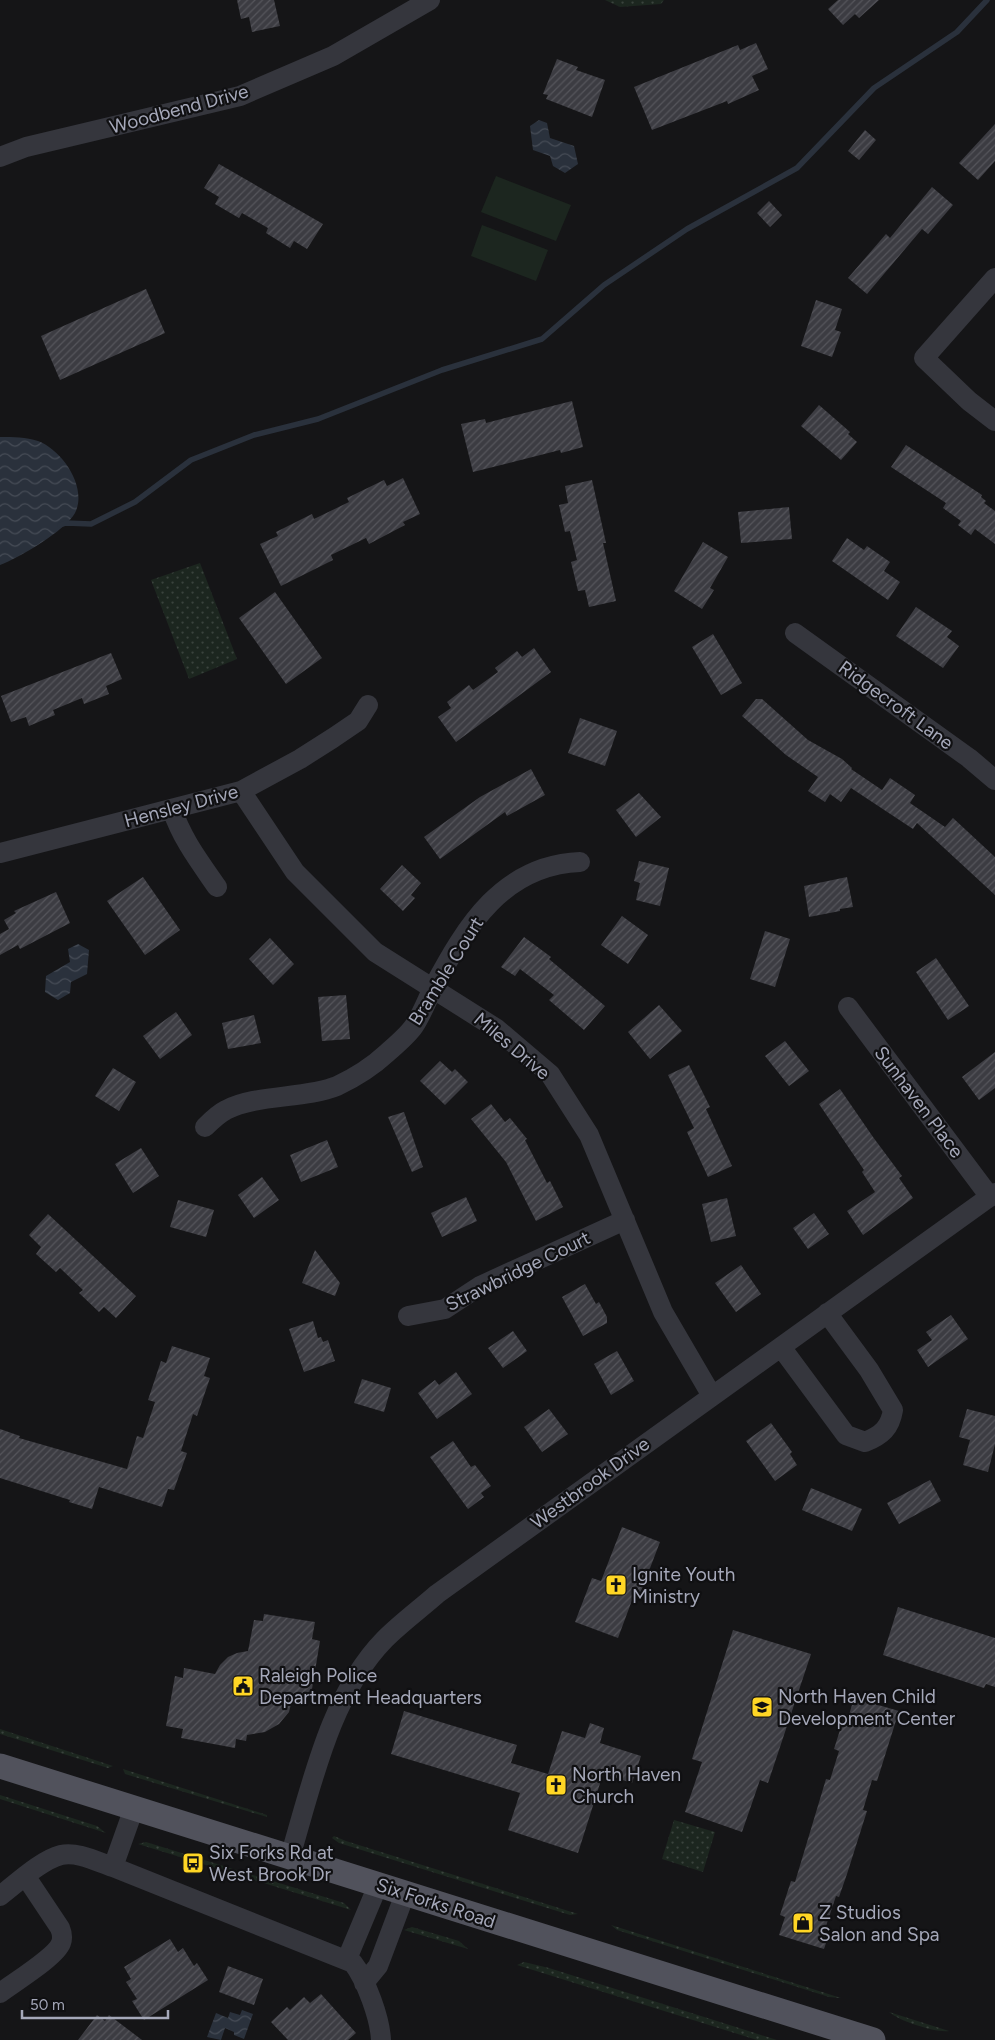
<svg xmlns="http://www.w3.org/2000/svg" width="995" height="2040" viewBox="0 0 995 2040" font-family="Figtree,sans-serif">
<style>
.grass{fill:url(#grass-dots)}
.pitch{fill:#1c261f}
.water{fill:url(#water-waves)}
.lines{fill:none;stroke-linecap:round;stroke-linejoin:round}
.stream{stroke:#2a313c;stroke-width:5.5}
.building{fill:url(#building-hatch)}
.minor{stroke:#35363d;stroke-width:20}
.major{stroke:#51525c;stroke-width:25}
.labels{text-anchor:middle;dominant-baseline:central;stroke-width:4.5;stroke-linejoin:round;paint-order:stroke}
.street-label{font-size:19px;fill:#a5a8b9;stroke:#101012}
.poi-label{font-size:19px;fill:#a5a8b9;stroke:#101012;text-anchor:start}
</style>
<defs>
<pattern id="grass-dots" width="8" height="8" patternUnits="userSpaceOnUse" patternTransform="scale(1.25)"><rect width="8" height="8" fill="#1c261f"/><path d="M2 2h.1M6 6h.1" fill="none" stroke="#3a433d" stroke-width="1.8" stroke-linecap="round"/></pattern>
<pattern id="water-waves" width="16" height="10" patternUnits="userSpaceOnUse" patternTransform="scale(1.25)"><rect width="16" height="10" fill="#2a313c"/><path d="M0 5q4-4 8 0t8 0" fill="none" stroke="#464c56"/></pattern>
<pattern id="building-hatch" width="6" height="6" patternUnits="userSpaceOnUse" patternTransform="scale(1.25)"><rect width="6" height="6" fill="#3c3c42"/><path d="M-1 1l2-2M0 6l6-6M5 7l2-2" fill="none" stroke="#55555b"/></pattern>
</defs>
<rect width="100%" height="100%" fill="#151517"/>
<path class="grass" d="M605,0H664L661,4L620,7Z
M200,563L237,659L189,679L151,580Z
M0,1729L113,1766L108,1768L0,1734Z
M123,1769L267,1815V1817L125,1774Z
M0,1795L97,1826L106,1833L0,1799Z
M674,1820L715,1832L703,1872L662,1859Z
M334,1836L346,1841L578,1914L570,1915L339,1843L332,1838Z
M146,1842L344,1903L351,1910L138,1844Z
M611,1925L841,1998L829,1997L617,1930Z
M412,1927L459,1941L468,1949L404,1930Z
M524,1962L549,1968L777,2040H757L517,1965Z
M889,2012L949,2031C936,2033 899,2021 889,2012Z"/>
<path class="pitch" d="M496,176L571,205L556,241L481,212Z
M482,225L548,250L536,281L471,256Z"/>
<path class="water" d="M539,120L547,123L550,138L574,146L578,164L565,173L553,166L550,156L533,150L530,126Z
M0,437C13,437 26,437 38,441C62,450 88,487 75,513C66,530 19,558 0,565Z
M78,944L89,950L87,974L71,982L70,993L58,1000L45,992L46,976L70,962L68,949Z
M242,2010L253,2014L244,2039L234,2035V2032L225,2028L221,2040L207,2037L216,2013L228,2018L230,2012L240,2015Z"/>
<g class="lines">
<path class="stream" d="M60,525L66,523L91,524L135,502L191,460L254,435L318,419L442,370L542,339L604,285L687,229L797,168L874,88L957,32L987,0"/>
</g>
<path class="building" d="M237,0H274L280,26L252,32L249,17L241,19Z
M838,0H879L859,18L855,14L843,25L828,9Z
M756,43L768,69L752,76L759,90L728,104L727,101L652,130L634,87L738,45L740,50Z
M557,59L578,67L576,70L605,80L592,117L546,99L548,95L543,94Z
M995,124V161L978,180L959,163Z
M865,130L876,140L859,160L848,151Z
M219,164L323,224L307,249L294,241L290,248L266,233L268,228L242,213L239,218L215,204L219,197L204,188Z
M932,187L953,205L928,234L922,229L867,294L848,278L886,234L890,238Z
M769,201L782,215L770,227L757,213Z
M146,289L165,333L60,380L41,336Z
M816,300L842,309L835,330L841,332L832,357L801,346Z
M572,401L583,447L561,453L560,450L473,472L461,424L485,419L486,423Z
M819,405L850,432L848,434L857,442L841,460L801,426Z
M906,445L982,495L981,497L986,501L984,503L995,511V544L975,529L971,535L958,525L961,521L943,508L946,503L891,467Z
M403,478L420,514L403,522L405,525L369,544L366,538L331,555L333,560L281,586L260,544L278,536L276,532L312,514L314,519L349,502L347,498L384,480L387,486Z
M592,480L606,543H603L616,601L589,607L585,590L578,591L571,562L577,560L570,531L565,532L559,505L568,503L565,486Z
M789,507L792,539L741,543L738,512Z
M847,538L864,550L867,546L890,562L884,571L900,582L888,600L832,561Z
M703,542L728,557L710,588L714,590L702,609L674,591Z
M275,592L322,658L286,684L239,618Z
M916,607L952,631L947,637L959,646L943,668L896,636Z
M713,634L742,683L721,695L692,647Z
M534,648L551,672L456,742L438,717L451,708L447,702L469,685L473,690L498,672L495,668L517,651L522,657Z
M111,653L122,679L106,686L109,694L84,704L82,698L53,710L55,715L29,726L26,717L11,722L1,696Z
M756,699H762L808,740L842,759L852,768L851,769L882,790L890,778L915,795L910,803L945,827L953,818L995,857V895L917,823L913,829L851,788L841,802L830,794L825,802L808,791L818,777L786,755L742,716Z
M580,718L617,731L605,766L568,753Z
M531,769L545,795L507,816L505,812L440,859L424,837L480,797Z
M639,793L661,817L636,837L616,810Z
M639,861L669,868L660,906L636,900L640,883L634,881Z
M402,865L421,883L411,895L415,898L403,911L380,889Z
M143,877L180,930L145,955L107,901Z
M847,877L853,907L840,909V911L809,917L804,886Z
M56,892L70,923L20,949L18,945L0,955V934L9,929L4,920L16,913L14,911Z
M622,916L648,935L628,964L601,945Z
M765,931L790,939L775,987L750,979Z
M524,937L551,957L549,959L605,1006L584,1030L549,1000L554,995L520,969L515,976L501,967Z
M270,938L294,964L273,985L249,959Z
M936,958L969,1006L948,1020L916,972Z
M346,995L350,1039L322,1041L318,997Z
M659,1005L682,1031L650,1059L628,1032Z
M176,1012L192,1035L160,1059L143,1036Z
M254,1015L261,1043L228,1049L222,1023Z
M785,1041L809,1071L789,1086L765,1056Z
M995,1052V1088L979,1100L962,1077Z
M440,1061L452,1072L455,1069L468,1082L445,1105L420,1081Z
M689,1065L710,1107L706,1109L732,1166L708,1177L687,1132L694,1128L668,1075Z
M113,1068L136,1082L119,1111L95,1096Z
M840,1089L873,1137L902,1176L899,1178L913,1198L863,1235L847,1211L875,1192L862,1172L864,1170L819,1104Z
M491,1104L505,1122L510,1118L527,1139L525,1140L547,1183L550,1181L563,1207L536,1221L506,1162L471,1119Z
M404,1112L423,1167L412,1172L388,1117Z
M327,1140L338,1167L301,1182L290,1155Z
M141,1148L159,1176L133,1193L115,1164Z
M262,1177L279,1200L254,1218L238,1195Z
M466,1197L477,1221L442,1237L431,1213Z
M727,1198L736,1236L711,1242L702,1204Z
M178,1200L214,1210L206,1237L170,1227Z
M814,1213L829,1234L808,1249L793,1228Z
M48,1214L136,1296L116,1318L104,1307L99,1312L79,1293L83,1290L60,1268L56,1272L36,1254L41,1247L29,1235Z
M315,1250L340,1283L335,1296L302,1283Z
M741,1265L761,1294L736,1312L715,1283Z
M585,1284L596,1304L599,1302L607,1317V1323L583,1336L562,1297Z
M951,1315L968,1339L928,1367L917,1350L932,1340L926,1332Z
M313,1321L318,1338L321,1337L323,1342L328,1340L335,1361L304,1372L289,1329Z
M513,1331L527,1351L503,1368L488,1348Z
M172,1346L210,1358L204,1376L210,1378L197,1416L193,1414L181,1451L187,1453L174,1490L168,1489L162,1507L99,1487L92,1509L69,1502L70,1500L0,1478V1429L20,1436L19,1438L127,1469L137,1436L143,1438L155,1402L148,1400L161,1361L166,1363Z
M617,1351L634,1381L611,1395L594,1364Z
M456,1372L472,1394L437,1419L418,1393L435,1380L439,1385Z
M362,1379L391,1388L384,1412L354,1403Z
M549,1409L568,1434L542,1452L524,1427Z
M967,1409L995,1416V1444L988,1472L963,1465L970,1440L959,1437Z
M771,1423L792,1452L790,1454L797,1465L775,1481L746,1441Z
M453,1441L471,1467L475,1465L491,1486L481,1493L484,1497L468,1509L430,1457Z
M930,1480L941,1501L899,1524L887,1503Z
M811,1488L862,1509L852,1531L802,1510Z
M622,1527L660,1542L639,1597L634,1595L618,1638L575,1622L592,1578L601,1581Z
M898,1607L995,1638V1687L986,1684L984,1688L883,1655Z
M264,1614L315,1622L312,1639L320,1641L311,1695L303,1694L301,1702L292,1700L289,1712L279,1724L265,1732L247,1735L246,1741L236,1739L235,1748L181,1738L183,1729L166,1726L175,1676L183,1678L184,1668L215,1674L220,1665L228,1657L237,1653L248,1651L254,1620L263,1621Z
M733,1630L811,1654L768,1783L760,1780L742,1832L685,1812L702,1762L692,1759Z
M854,1698L899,1711L877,1781L872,1780L863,1810L867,1811L847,1874L839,1897L836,1896L825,1929L830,1931L824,1949L779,1935L785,1917L780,1915L791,1881L795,1882L826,1779L830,1780L839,1751L834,1749L845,1714L849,1715Z
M404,1711L517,1745L511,1763L548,1774L562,1731L585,1738L590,1723L604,1728L600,1743L641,1756L632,1783L603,1774L578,1853L508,1830L520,1793L391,1754Z
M170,1939L178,1952L183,1948L194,1966L197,1963L208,1980L144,2020L132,2001L137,1999L126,1982L131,1979L124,1967Z
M228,1966L263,1979L254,2005L219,1992Z
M321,1994L356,2033L348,2040H288L271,2022L287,2007L290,2010L304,1997L310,2003Z
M97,2015L105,2021L109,2015L142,2040H78Z"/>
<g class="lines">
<path class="minor" d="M0,157L26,147L240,96L333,56L430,0
M995,278L924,358L969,401L995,421
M795,633L969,758L995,780
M241,791L295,872L375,952L497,1029L550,1074L589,1135L663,1312L712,1396
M172,809C182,839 199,861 217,887
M0,853L241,791L300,759L333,738L358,721L368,705
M848,1007L990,1197
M205,1127C211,1121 218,1114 226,1110C256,1094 305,1099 337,1086C354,1078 373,1066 387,1053C396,1045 408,1035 414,1026C422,1014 427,1000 433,988C466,926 503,865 580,862
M408,1316L445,1309L480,1286L625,1220
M781,1347L846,1435L865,1442C882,1435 890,1428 893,1410L869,1370L827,1313
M290,1857C312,1784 330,1695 385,1639C401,1623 420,1609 437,1594L995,1193
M113,1867L134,1808
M0,1896C16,1884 41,1860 61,1855C77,1851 98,1862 113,1867L353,1963C366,1980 380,2018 381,2040
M347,1959L378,1885
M364,1983L378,1966L405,1894
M0,1993C13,1983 56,1957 61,1943C63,1938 62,1933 60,1928L26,1877"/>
<path class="major" d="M0,1766L873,2040"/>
</g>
<defs>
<g id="church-square" transform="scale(1.125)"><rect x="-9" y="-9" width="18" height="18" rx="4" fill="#ffd625" stroke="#101012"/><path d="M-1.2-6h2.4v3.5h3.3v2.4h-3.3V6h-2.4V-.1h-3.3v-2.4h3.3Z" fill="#111"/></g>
<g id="civic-square" transform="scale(1.125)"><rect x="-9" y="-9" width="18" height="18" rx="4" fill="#ffd625" stroke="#101012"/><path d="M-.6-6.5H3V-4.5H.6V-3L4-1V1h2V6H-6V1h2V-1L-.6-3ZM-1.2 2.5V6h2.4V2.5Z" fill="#111"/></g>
<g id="school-square" transform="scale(1.125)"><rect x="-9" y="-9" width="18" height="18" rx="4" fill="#ffd625" stroke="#101012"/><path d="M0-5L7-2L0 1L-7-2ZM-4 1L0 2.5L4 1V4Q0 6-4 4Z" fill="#111"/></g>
<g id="bus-square" transform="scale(1.125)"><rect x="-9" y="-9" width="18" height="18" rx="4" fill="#ffd625" stroke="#101012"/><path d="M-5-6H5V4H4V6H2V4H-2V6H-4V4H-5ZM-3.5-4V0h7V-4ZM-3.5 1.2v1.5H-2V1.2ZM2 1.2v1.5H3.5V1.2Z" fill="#111"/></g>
<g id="shop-square" transform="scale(1.125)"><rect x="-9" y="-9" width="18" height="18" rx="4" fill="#ffd625" stroke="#101012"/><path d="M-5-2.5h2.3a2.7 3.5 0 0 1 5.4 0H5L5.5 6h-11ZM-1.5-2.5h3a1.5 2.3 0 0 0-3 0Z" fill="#111"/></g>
</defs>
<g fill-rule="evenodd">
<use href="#church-square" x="616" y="1585"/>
<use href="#civic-square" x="243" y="1686"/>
<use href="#school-square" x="762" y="1707"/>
<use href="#church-square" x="556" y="1785"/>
<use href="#bus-square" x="193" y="1863"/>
<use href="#shop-square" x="803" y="1923"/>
</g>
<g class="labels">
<g class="street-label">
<text transform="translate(179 109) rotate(-15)">Woodbend Drive</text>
<text transform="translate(896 705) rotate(36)">Ridgecroft Lane</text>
<text transform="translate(181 806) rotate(-15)">Hensley Drive</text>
<text transform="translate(446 971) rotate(-58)">Bramble Court</text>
<text transform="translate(512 1046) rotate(40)">Miles Drive</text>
<text transform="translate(919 1102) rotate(53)">Sunhaven Place</text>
<text transform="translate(518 1271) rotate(-26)">Strawbridge Court</text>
<text transform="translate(590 1483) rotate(-36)">Westbrook Drive</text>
<text transform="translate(436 1903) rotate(18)">Six Forks Road</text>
</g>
<g class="poi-label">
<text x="632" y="1574">Ignite Youth<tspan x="632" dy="22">Ministry</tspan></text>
<text x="259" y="1675">Raleigh Police<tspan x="259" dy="22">Department Headquarters</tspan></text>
<text x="778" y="1696">North Haven Child<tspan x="778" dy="22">Development Center</tspan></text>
<text x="572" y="1774">North Haven<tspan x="572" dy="22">Church</tspan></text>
<text x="209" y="1852">Six Forks Rd at<tspan x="209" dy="22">West Brook Dr</tspan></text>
<text x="819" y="1912">Z Studios<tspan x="819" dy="22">Salon and Spa</tspan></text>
</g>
</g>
<path d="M22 2010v8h146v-8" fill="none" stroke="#a5a8b9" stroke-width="2.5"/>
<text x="30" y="2010" font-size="15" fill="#a5a8b9" stroke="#101012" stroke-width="4" paint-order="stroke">50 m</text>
</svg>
